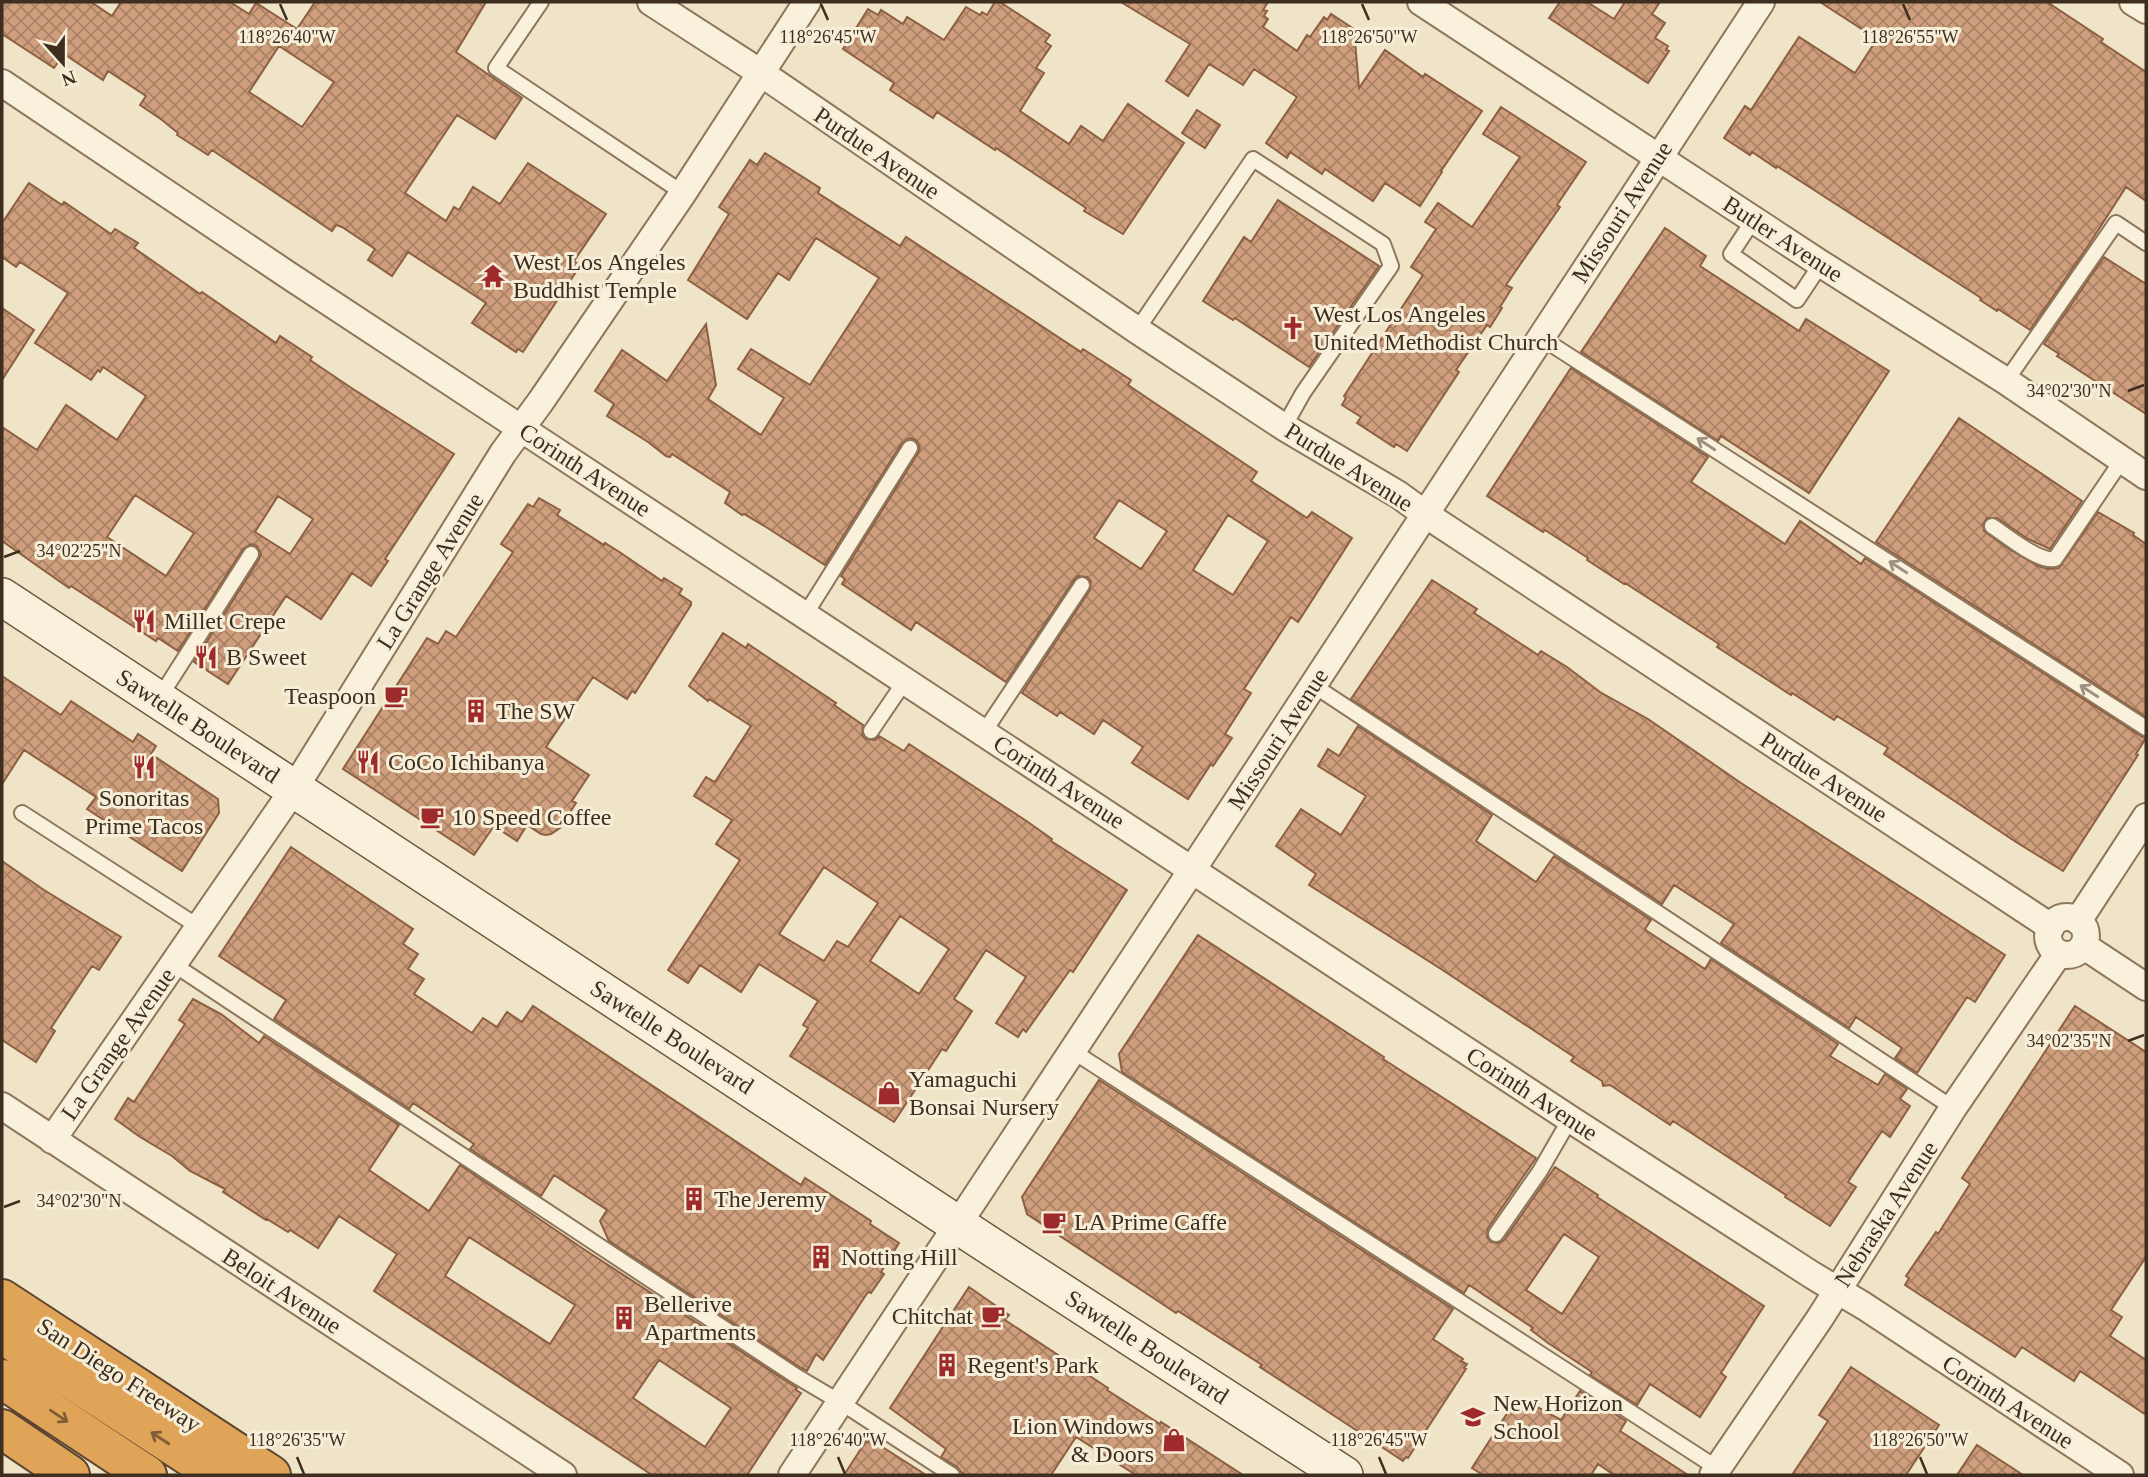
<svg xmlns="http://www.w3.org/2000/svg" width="2148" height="1477" viewBox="0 0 2148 1477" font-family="'Times New Roman',serif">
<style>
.building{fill:url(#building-cross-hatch);stroke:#8d5f41;stroke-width:2;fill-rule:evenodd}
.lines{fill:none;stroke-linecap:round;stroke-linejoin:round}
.lane-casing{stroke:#8d765c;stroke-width:18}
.street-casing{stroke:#8d765c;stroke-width:30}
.secondary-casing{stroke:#6f573f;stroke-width:40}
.highway-casing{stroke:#5b4430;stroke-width:42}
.lane{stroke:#faf1dc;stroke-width:14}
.street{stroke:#faf1dc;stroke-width:26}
.secondary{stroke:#faf1dc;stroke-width:37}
.highway{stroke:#e0a458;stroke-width:38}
.oneway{stroke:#9c907e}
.oneway2{stroke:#7e5d36}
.ticks{fill:none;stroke:#3d2e20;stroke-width:2.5}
.labels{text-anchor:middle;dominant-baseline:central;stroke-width:6;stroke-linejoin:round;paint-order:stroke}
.street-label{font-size:24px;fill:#3d2e20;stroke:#f7eed8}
.poi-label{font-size:24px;fill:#3d2e20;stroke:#f7eed8;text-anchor:start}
.ticks-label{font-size:18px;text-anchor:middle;fill:#3d2e20;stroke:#f7eed8;stroke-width:6;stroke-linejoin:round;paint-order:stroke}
</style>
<defs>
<pattern id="building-cross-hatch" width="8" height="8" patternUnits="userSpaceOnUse" patternTransform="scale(1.75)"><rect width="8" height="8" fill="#cf9f7d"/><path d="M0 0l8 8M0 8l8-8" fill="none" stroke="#a98266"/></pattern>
</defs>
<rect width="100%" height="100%" fill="#f0e4c8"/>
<path class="building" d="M2,2H91L112,16L121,2H230L249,14L256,3L297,29L315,2H486L456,52L522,98L495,139L457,115L405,193L446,221L454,207L459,210L473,187L500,204L528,163L606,214L574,261L580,266L523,352L518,349L516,352L472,323L486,303L408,252L392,276L368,260L375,249L342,227L336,225L332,231L212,150L208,155L177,135L178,133L162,120L140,105L146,96L108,71L103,80L64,54L54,68L2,34ZM279,46L334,82L302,127L249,92Z
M995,2H1000L1050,35L1045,42L1051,46L1036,68L1044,73L1020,111L1069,144L1081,126L1103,141L1128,104L1184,143L1123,234L1084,211L1086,208L996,148L995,150L937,112L933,118L890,90L894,83L843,49L868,9L878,15L881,10L903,24L907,17L944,40L966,7L980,15L982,12L987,15Z
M1121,2H1268L1263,10L1267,11L1264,16L1268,19L1263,27L1297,51L1307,35L1310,37L1324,17L1327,20L1331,14L1354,29L1359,88L1385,50L1423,77L1425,74L1482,111L1441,171L1442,172L1420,206L1385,183L1373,201L1325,169L1322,174L1290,152L1287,158L1266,143L1297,97L1254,69L1243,85L1209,64L1188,96L1166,81L1190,44Z
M1560,2H1587L1614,19L1625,2H1660L1652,14L1665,23L1655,38L1668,46L1666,50L1669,51L1648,83L1549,18Z
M1820,2H2047L2103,39L2101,42L2146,72V201L2126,187L2088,246L2030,330L1998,309L1997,311L1980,300L1981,298L1777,166L1776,168L1752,152L1750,155L1724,138L1745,106L1751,110L1799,37L1855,73L1877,39Z
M1501,107L1586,162L1557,205L1560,207L1506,285L1512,288L1500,307L1502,308L1490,327L1487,325L1456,370L1459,372L1407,451L1396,444L1394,447L1357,423L1361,417L1342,405L1346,398L1344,396L1423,275L1411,267L1436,229L1425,222L1438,203L1472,227L1520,157L1483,134Z
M1197,110L1220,125L1205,148L1182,133Z
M765,153L820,188L818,193L900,246L906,237L1081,352L1083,349L1131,380L1128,385L1257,472L1251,481L1307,518L1312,512L1352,538L1298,622L1291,617L1244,689L1251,693L1225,734L1232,738L1213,766L1211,764L1188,799L1132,763L1143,747L1103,720L1094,734L1060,712L1057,716L1022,693L1090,590L1091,581L1087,577L1078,576L1074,580L1006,682L916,622L911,630L842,584L845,579L841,576L918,453L920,448L916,440L910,438L902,443L825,565L766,527L744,514L742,515L725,503L730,492L672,454L670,457L666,456L648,442L607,416L614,404L595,391L622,350L667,381L706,324L716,385L708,399L761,435L784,398L738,369L751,349L810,385L879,278L816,238L789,280L778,273L747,319L688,280L729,214L719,207L750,160L757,165ZM1119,500L1167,531L1141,569L1094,538ZM1228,515L1268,541L1233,595L1193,570Z
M29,183L62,205L64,202L111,234L115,229L138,243L134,248L200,294L202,292L276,343L280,336L312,357L310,360L350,387L454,454L385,559L388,561L371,586L352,573L321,619L286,596L228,684L194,662L259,559L261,554L257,546L251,544L243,549L178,651L158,638L156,641L71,586L69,588L2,541V427L37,450L66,405L117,440L146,396L103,367L100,372L98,370L91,380L35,343L68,293L20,262L16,267L2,257V223ZM135,495L194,533L166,576L107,537ZM278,496L313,519L290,554L255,532Z
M1278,200L1379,266L1309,367L1235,318L1233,320L1203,301L1244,237L1251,242Z
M1665,228L1706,256L1700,266L1799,331L1806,319L1889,371L1809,493L1721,436L1718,441L1581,352Z
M2104,257L2146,284V414L2057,356L2059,354L2044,344Z
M2,308L34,330L2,380Z
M1571,368L1708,457L1691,482L1785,544L1800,521L1861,564L1865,558L2141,736L2146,738L2136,754L2138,755L2063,871L2016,842L1884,754L1888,748L1837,716L1834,720L1792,693L1791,695L1717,647L1719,644L1625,583L1624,584L1587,560L1588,558L1545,530L1543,532L1487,496Z
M1959,418L2082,501L2050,549L2028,539L1997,518H1987L1983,525L1984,531L2009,549L2038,566L2048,569L2059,568L2098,512L2134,533L2133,535L2146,544V717L1876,542Z
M539,498L560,510L557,515L604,545L605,543L621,553L662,581L664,578L682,589L679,594L691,602V605L635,693L632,691L627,699L593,677L546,747L589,775L572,801L576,803L560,828L551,834L546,835L541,834L527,825L517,841L494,826L474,855L343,769L427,638L438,644L446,631L456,637L513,552L501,544L528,504L533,507Z
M1432,580L1477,609L1474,613L1538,655L1541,651L1567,667L1600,692L1648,719L1741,783L2005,955L1975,1002L1967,997L1917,1073L1895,1058L1902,1048L1856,1017L1849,1028L1721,943L1734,924L1674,885L1662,904L1351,699Z
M723,633L746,648L748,644L836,703L834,705L863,725L862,735L866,739L875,740L879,736L904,751L909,744L1025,820L1052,839L1051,841L1127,890L1073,972L1070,970L1026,1032L1023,1029L1018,1037L996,1023L1026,977L986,950L954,999L972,1011L946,1051L942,1049L894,1122L790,1056L808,1028L803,1025L818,1001L759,964L741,992L700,965L688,983L668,970L740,860L716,844L732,820L694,796L706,777L715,782L751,726L709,699L708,701L689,686ZM824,867L878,903L848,947L837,941L824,961L779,934ZM900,916L949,949L919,994L870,961Z
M2,676L61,715L71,701L133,742L138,734L156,746L151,754L218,799L219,813L182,871L87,809L96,797L24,750L2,784Z
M1358,726L1492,815L1476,841L1536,882L1554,856L1651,920L1645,929L1647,931L1705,969L1711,959L1838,1044L1830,1056L1878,1085L1885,1074L1907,1089L1900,1099L1910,1106L1890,1137L1882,1131L1848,1182L1856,1187L1830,1226L1785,1197L1786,1195L1673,1121L1670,1125L1610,1085L1603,1086L1602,1081L1571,1061L1574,1057L1441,969L1309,885L1316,874L1276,846L1301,809L1341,835L1366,796L1318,766L1328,749L1339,756Z
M291,847L413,929L403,944L418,954L408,969L424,979L414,994L472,1033L483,1018L497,1027L507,1012L522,1022L533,1006L801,1185L805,1178L871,1221L870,1224L899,1243L881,1272L884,1274L871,1293L868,1292L823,1360L816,1354L807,1371L801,1368L609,1241L600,1221L607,1210L554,1175L541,1196L470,1149L474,1144L413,1103L409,1109L274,1019L286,1000L219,956Z
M2,861L44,890L121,937L99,970L92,966L51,1028L55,1031L36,1062L2,1040Z
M1198,935L1384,1057L1383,1059L1536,1158L1488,1228L1487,1237L1491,1242L1499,1243L1504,1240L1555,1167L1598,1195L1597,1197L1764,1306L1721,1373L1726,1377L1700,1417L1650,1384L1637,1405L1590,1375L1592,1372L1548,1343L1531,1330L1533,1328L1469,1285L1464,1293L1122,1072L1119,1054ZM1564,1234L1599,1257L1562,1314L1526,1290Z
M193,999L221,1014L259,1043L264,1036L399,1125L369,1170L429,1211L460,1165L582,1248L797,1388L796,1390L801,1393L747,1475H652L374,1291L397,1254L339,1216L318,1248L290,1230L288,1232L267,1219L266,1220L223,1192L225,1189L190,1171L172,1156L140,1137L115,1119L128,1098L134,1102L185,1024L179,1020ZM469,1237L575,1305L550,1344L445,1276ZM659,1360L731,1408L705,1447L633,1398Z
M2075,1006L2146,1052V1257L2111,1310L2122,1317L2110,1336L2146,1360V1415L2080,1371L2074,1381L2022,1347L2015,1357L1905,1285L1909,1278L1906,1276L1936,1232L1938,1234L1970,1184L1962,1178Z
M1099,1080L1453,1309L1433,1339L1463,1359L1461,1361L1467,1364L1464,1368L1466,1369L1408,1458L1406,1457L1403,1461L1260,1367L1262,1365L1178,1311L1176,1313L1027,1214L1022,1197Z
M969,1287L1009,1315L1005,1320L1108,1388L1107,1390L1160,1424L1161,1422L1243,1475H1136L1076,1437L1051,1475H966L961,1472L957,1467L941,1457L946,1449L890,1408Z
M1851,1367L1939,1425L1906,1475H1792L1828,1421L1819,1415Z
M1580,1391L1626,1421L1620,1431L1688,1475H1614L1598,1464L1591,1475H1483L1472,1468L1515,1401L1519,1403L1521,1399L1525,1402L1526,1401L1561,1420Z
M870,1439L926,1475H844L866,1441L868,1442Z
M1977,1445L2023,1475H1957Z"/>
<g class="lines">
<g class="lane-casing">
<path id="lane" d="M541,2L496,68L683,193
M1754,219L1731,254L1797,300L1821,264
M1137,330L1253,159L1383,244L1391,266L1303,393L1284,427
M1540,337L2146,728
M2006,381L2116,223L2146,243
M1992,526C2006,535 2039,563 2055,559L2122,460
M805,615L910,448
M1313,685L1953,1108
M158,700L251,554
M871,731L905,681
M984,732L1082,585
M22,813L199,927
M173,964L796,1376L840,1402L952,1475
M1071,1050L1717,1468
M1496,1234L1540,1171L1570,1119"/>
</g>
<g class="street-casing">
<path id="street" d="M651,2L761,73L1137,330L1284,427L1399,495L1425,514L2051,927
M1421,2L1821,264L2006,381L2146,476
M2133,2L2146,10
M2,83L288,275L1570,1119L1812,1275L1864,1306L2120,1475
M2048 936a19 19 0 1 1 38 0a19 19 0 1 1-38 0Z
M2078,921L2146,817
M2084,946L2146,987
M2,1106L563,1475
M52,1140L294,789L503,453L541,401L683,193L807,2
M792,1475L1192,870L1761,2
M1713,1475L1820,1318L1953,1108L2059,953"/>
</g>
<g class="secondary-casing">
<path id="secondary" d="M2,597L984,1242L1344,1475"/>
</g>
<g class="highway-casing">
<path id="highway" d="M2,1299L271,1475
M2,1334L218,1475
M2,1379L147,1475
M2,1429L70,1475"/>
</g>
<use href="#lane" class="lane"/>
<use href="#street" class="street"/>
<use href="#secondary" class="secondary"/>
<use href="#highway" class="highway"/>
</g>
<defs><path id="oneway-shaft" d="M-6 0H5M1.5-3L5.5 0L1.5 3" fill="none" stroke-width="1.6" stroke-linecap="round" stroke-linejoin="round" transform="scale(1.75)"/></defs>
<g class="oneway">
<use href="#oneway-shaft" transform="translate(1706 444) rotate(-147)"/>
<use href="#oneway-shaft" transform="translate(1898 567) rotate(-147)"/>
<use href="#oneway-shaft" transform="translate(2089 691) rotate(-147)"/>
</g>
<g class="oneway2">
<use href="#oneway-shaft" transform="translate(59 1416) rotate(34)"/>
<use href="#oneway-shaft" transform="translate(160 1438) rotate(-147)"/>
</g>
<path class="ticks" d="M280,4L287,20M821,4L828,20M1362,4L1369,20M1903,4L1910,20M2128,391L2144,385M4,557L20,551M2128,1041L2144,1035M4,1207L20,1201M297,1457L304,1474M838,1457L845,1474M1379,1457L1386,1474M1920,1457L1927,1474"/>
<defs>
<g id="temple-bare" transform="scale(1.89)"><path d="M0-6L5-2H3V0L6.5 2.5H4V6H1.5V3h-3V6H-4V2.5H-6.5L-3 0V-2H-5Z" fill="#9e2a2b" stroke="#f7eed8" stroke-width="2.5" paint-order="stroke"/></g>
<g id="church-bare" transform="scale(1.89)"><path d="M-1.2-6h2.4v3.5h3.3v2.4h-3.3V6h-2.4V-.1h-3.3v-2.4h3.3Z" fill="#9e2a2b" stroke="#f7eed8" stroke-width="2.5" paint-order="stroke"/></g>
<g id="restaurant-bare" transform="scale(1.89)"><path d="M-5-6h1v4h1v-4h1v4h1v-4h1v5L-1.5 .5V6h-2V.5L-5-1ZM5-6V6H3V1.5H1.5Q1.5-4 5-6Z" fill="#9e2a2b" stroke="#f7eed8" stroke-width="2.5" paint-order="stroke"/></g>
<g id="cafe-bare" transform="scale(1.89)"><path d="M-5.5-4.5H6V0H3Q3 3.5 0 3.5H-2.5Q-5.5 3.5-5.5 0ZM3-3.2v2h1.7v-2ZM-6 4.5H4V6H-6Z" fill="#9e2a2b" stroke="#f7eed8" stroke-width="2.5" paint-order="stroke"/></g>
<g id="building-bare" transform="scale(1.89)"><path d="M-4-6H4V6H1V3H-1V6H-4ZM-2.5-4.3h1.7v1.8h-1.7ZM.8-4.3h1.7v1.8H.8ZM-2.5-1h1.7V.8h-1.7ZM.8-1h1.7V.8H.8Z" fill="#9e2a2b" stroke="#f7eed8" stroke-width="2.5" paint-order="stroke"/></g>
<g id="shop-bare" transform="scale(1.89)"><path d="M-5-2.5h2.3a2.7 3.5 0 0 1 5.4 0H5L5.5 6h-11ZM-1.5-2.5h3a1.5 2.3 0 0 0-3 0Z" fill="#9e2a2b" stroke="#f7eed8" stroke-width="2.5" paint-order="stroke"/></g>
<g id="school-bare" transform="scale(1.89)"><path d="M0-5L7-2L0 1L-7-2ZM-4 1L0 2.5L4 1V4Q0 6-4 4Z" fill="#9e2a2b" stroke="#f7eed8" stroke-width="2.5" paint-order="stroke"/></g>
</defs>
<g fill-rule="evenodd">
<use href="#temple-bare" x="493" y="276"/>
<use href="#church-bare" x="1293" y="328"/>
<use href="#restaurant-bare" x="144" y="621"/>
<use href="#restaurant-bare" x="206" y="657"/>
<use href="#cafe-bare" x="396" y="696"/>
<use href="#building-bare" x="476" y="711"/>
<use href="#restaurant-bare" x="368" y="762"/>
<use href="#restaurant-bare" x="144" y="767"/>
<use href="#cafe-bare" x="432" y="817"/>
<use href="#shop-bare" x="889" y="1093"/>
<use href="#building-bare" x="694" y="1199"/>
<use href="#cafe-bare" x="1054" y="1222"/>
<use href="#building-bare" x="821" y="1257"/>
<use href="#cafe-bare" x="993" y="1316"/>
<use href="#building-bare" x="624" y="1318"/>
<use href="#building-bare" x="947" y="1365"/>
<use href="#school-bare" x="1473" y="1417"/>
<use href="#shop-bare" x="1174" y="1440"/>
</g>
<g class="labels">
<g class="street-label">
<text transform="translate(877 153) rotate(34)">Purdue Avenue</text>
<text transform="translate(1622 212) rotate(-57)">Missouri Avenue</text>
<text transform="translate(1783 239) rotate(33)">Butler Avenue</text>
<text transform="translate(1349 467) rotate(32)">Purdue Avenue</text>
<text transform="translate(585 470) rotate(33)">Corinth Avenue</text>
<text transform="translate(430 571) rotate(-58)">La Grange Avenue</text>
<text transform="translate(198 726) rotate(33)">Sawtelle Boulevard</text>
<text transform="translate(1278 739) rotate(-57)">Missouri Avenue</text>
<text transform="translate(1824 777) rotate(33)">Purdue Avenue</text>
<text transform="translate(1059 782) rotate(33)">Corinth Avenue</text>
<text transform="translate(672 1037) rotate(33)">Sawtelle Boulevard</text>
<text transform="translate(118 1044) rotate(-55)">La Grange Avenue</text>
<text transform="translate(1532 1094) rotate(33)">Corinth Avenue</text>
<text transform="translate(1886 1214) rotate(-57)">Nebraska Avenue</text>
<text transform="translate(282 1291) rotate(33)">Beloit Avenue</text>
<text transform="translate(1147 1347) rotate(33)">Sawtelle Boulevard</text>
<text transform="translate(119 1375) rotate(33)">San Diego Freeway</text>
<text transform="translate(2008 1402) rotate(33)">Corinth Avenue</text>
</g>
<g class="poi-label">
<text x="513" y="262">West Los Angeles<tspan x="513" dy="28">Buddhist Temple</tspan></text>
<text x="1313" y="314">West Los Angeles<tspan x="1313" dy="28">United Methodist Church</tspan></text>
<text x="164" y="621">Millet Crepe</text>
<text x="226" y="657">B Sweet</text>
<text x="376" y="696" text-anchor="end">Teaspoon</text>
<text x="496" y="711">The SW</text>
<text x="388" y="762">CoCo Ichibanya</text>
<text x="144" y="798" text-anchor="middle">Sonoritas<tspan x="144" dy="28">Prime Tacos</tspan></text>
<text x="452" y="817">10 Speed Coffee</text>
<text x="909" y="1079">Yamaguchi<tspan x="909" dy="28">Bonsai Nursery</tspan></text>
<text x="714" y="1199">The Jeremy</text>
<text x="1074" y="1222">LA Prime Caffe</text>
<text x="841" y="1257">Notting Hill</text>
<text x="644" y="1304">Bellerive<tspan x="644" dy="28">Apartments</tspan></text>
<text x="973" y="1316" text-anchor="end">Chitchat</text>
<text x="967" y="1365">Regent's Park</text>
<text x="1493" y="1403">New Horizon<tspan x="1493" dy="28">School</tspan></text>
<text x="1154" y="1426" text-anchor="end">Lion Windows<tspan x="1154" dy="28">&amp; Doors</tspan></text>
</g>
</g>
<g class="ticks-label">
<text x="287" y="43">118°26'40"W</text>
<text x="828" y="43">118°26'45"W</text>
<text x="1369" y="43">118°26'50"W</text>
<text x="1910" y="43">118°26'55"W</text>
<text x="2069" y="397">34°02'30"N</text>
<text x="79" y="557">34°02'25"N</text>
<text x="2069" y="1047">34°02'35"N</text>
<text x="79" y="1207">34°02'30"N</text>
<text x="297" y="1446">118°26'35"W</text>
<text x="838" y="1446">118°26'40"W</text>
<text x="1379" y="1446">118°26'45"W</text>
<text x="1920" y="1446">118°26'50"W</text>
</g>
<rect width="2148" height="1477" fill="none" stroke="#3d2e20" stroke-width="7"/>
<g transform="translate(63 63) rotate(159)" stroke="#f7eed8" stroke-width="5" paint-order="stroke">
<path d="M0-5L12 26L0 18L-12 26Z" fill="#3d2e20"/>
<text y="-10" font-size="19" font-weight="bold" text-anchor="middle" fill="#3d2e20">N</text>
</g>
</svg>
